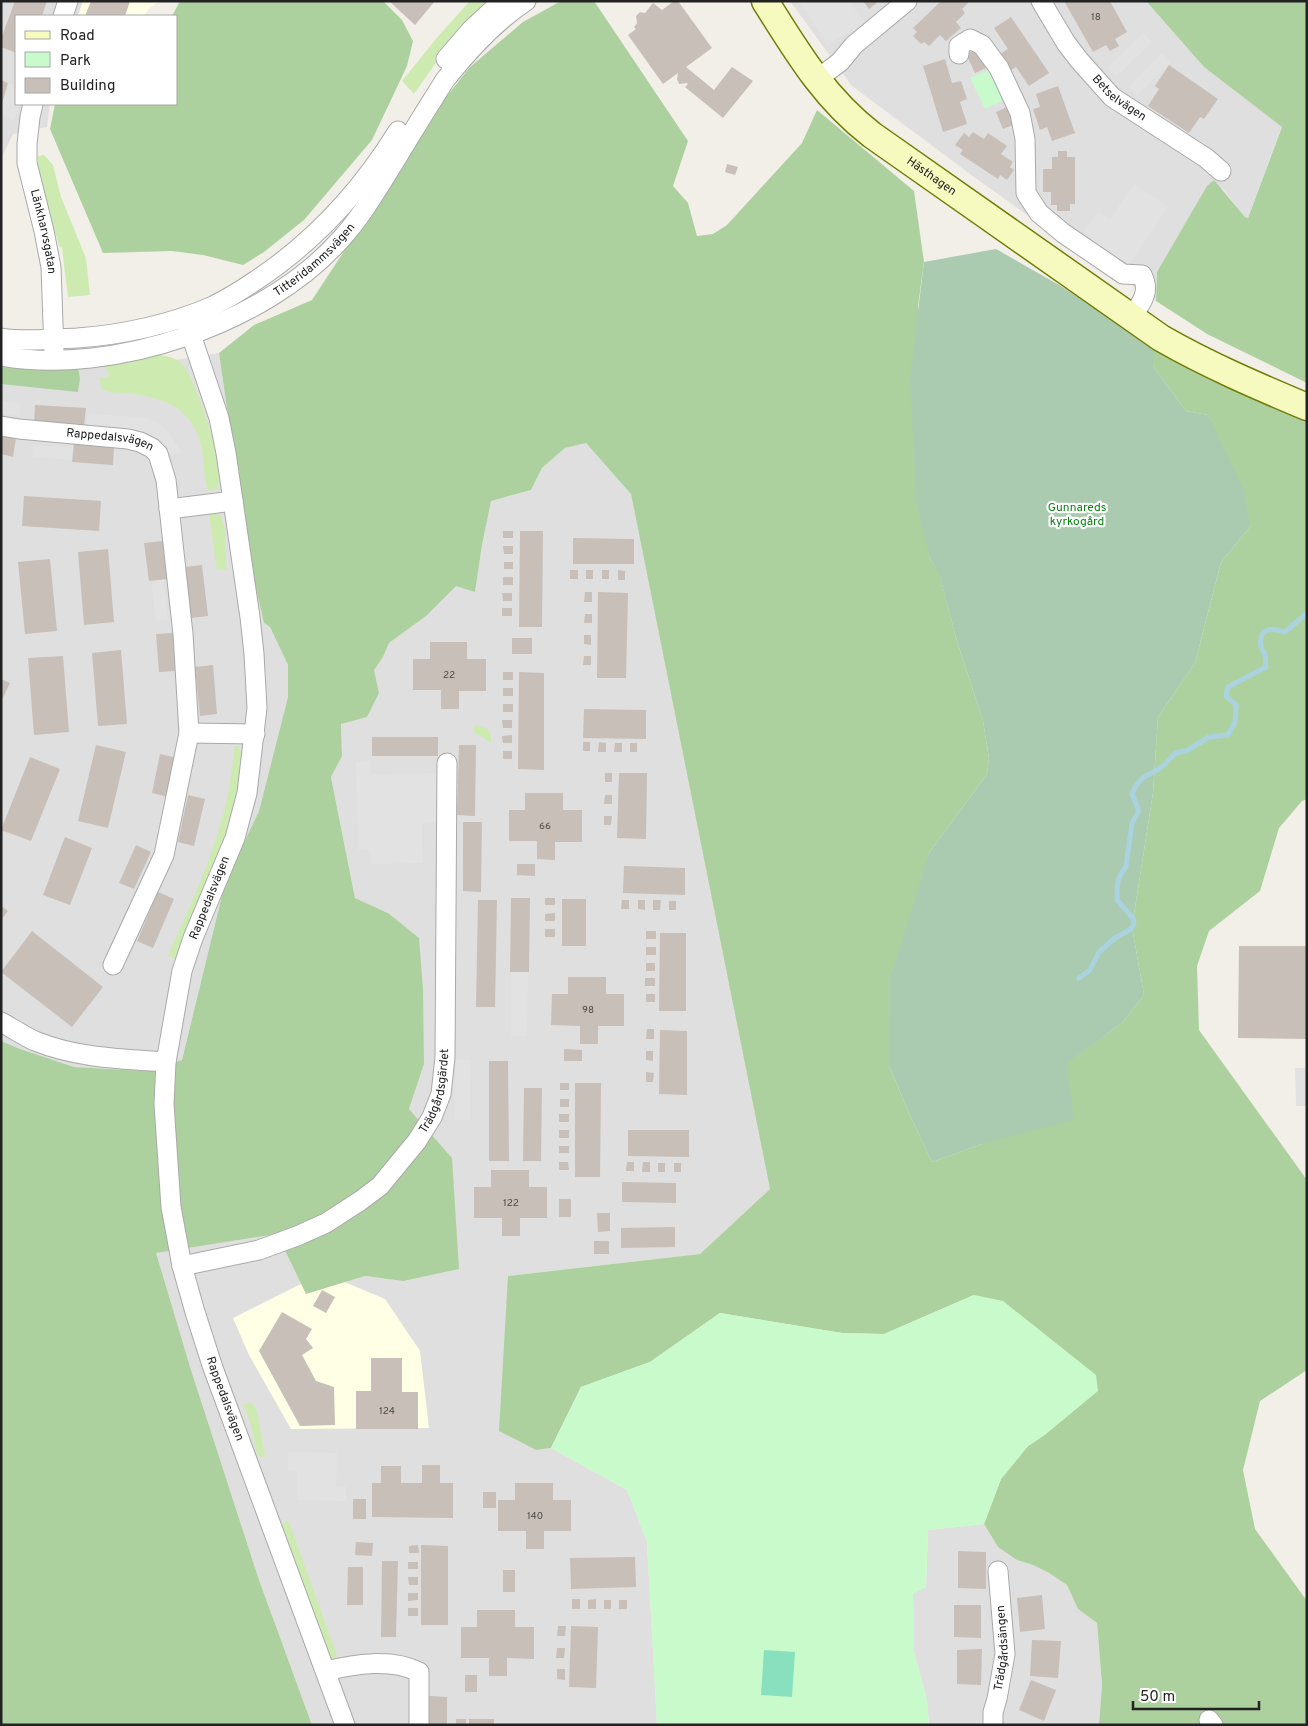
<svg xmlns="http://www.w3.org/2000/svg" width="1308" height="1726" viewBox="0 0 1308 1726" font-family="Overpass,sans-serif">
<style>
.residential{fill:#e0dfdf}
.education{fill:#ffffe5}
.grass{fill:#cdebb0}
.forest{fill:#add19e}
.cemetery{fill:#aacbaf}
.park{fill:#c8facc}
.pitch{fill:#88e0be}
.parking{fill:#e2e2e2}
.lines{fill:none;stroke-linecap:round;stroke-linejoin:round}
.stream{stroke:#aad3df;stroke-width:5}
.building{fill:#c7bfb8}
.street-casing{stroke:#a9a9a9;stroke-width:21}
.secondary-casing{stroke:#707d05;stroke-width:29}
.street{stroke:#fff;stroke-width:19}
.secondary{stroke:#f7fabf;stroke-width:26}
.labels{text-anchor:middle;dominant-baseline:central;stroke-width:4.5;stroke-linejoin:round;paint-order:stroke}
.number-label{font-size:10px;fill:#4b4948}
.street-label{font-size:12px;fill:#222;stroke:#fff}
.park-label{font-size:12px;fill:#0c8416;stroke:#fff}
</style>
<rect width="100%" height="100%" fill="#f2efe9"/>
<path class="residential" d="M1,1H83L78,16H16V104H50L47,127L13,134L1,159Z
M790,1H1146L1204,67L1282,126L1248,218L1245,217L1222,188L1157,272L1156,301L1059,238L970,174L852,86Z
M219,353L248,555L264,623L270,627L288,665V698L259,811L225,883L182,1060L144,1071L74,1067L20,1049L1,1041V369L142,365Z
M586,443L631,494L770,1189L700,1254L508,1276L536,1450L551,1448L627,1490L647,1542L657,1725H312L259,1580L191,1370L155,1253L277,1234L306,1294L365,1276L403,1281L452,1158L409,1109L424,1064L389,913L355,898L331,777L342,756L341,724L379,693L373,670L383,657L389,643L426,616L456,585L475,591L482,545L491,501L531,490L542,468L565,448Z
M984,1524L998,1547L1017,1560L1033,1565L1049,1573L1067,1585L1078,1609L1097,1623L1102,1685L1099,1725H929L927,1700L914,1652L913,1593L926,1587L928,1530Z"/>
<path class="education" d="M83,1H160L149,8L144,16H78Z
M323,1273L385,1299L420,1351L429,1428L291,1429L249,1355L233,1318Z"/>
<path class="grass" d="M489,1L454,37L414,94L402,81L440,34L470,1Z
M44,155L53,165L61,197L86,258L90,295L68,297L62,248L59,246L38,173V156Z
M160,355C169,356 178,359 184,366C196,381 222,460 220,479C219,485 216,489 211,491L207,488C204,476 204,463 202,450C194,411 171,400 134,394C124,392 109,395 101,388L100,377H107L110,374L101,364Z
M215,513L220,515C229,531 223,552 227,570H217L209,514Z
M476,725L487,728L491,735V743L474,732L473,726Z
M235,746H238L243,757L240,781L228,830L178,960L168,956C190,905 215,854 227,799C231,781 232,764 235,746Z
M253,1403L257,1411L265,1456L262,1458L257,1454L250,1422L243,1404Z
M285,1522H289L335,1650L337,1657L334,1659L331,1658L329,1654L282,1525Z"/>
<path class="forest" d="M180,1H383L402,20L413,41L407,66L372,140L304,220L264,252L243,265L203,255L172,251L103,253L50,129L55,104H176V16H172Z
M561,1H594L688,141L673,186L688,203L697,236L713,234L727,225L802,143L817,110L914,191L924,262L918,306L929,556L940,576L957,641L983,721L989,758L987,774L929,853L889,1065L908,1111L932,1162L982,1144L1066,1063L1122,1023L1144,995L1132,927L1153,793L1158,717L1195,663L1221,562L1250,527L1208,415L1186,411L1153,366V345L1229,388L1307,420V799L1302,801L1279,828L1260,891L1209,931L1197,966L1199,1030L1307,1180V1370L1260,1401L1243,1470L1255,1529L1307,1601V1725H1099L1102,1685L1097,1623L1078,1609L1067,1585L1049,1573L1033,1565L1017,1560L998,1547L984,1524L1001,1479L1028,1446L1046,1434L974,1295L884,1334L842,1333L720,1313L650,1362L581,1387L551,1448L536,1450L499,1431L508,1276L700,1254L770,1189L631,494L586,443L565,448L542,468L531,490L491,501L482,545L475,592L456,586L426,616L389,643L383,657L374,670L379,693L367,717L341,724L342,756L331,777L355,898L388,913L419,938L423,989L424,1064L409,1109L452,1158L459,1269L403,1281L365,1276L306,1294L277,1234L156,1253L191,1370L259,1580L312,1725H1V1041L20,1049L74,1067L144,1071L182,1060L225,883L259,811L288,697V665L270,627L264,623L248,555L219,353L254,325L312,300L379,198L420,130L470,67L523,22Z
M1146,1H1307V383L1207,334L1156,301L1157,272L1207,186L1214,180L1245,217L1248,218L1282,127L1204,67Z
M1,367L54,370L78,368L80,378L78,392L1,384Z"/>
<path class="cemetery" d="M996,249L1059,285L1153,345V366L1186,411L1208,415L1245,493L1250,527L1221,562L1195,663L1158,717L1153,793L1132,927L1144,995L1122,1023L1067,1063L1074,1120L982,1144L932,1162L908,1111L889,1065L890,979L929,853L987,774L989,758L983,721L957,641L940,577L929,556L916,500L910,377L924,262Z"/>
<path class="park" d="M993,68L1007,99L985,109L970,78Z
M974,1295L1003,1301L1096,1375L1098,1391L1046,1434L1028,1446L1001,1479L984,1524L928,1530L926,1587L913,1594L914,1652L927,1700L929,1725H657L647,1542L627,1490L551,1448L581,1387L650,1362L720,1313L842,1333L884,1334Z"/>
<path class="pitch" d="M764,1650L795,1652L792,1697L761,1695Z"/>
<path class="parking" d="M800,1H849L867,26L856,34L852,29L827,46Z
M1143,33L1152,42L1116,77L1107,68Z
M1162,53L1171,62L1137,96L1128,87Z
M8,83L16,85V104H20L14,120L1,115V104Z
M1134,184L1168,207L1126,269L1080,237L1098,211L1110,219Z
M1,401L21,404L19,416L1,413Z
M87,413L132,417L148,419L156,422L169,433L181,452L168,456L160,441L151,434L145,432L86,426Z
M33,445L73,448L72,460L32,457Z
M163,580L168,620L156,621L151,582Z
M370,761L371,774L436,773L437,822L422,823L423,863L371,864L370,850H358L356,762Z
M511,972H528L527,1036H511Z
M456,1059L471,1060L470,1120H454Z
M1295,1068H1307V1106H1296Z
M288,1452L337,1453L336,1486H346V1501L297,1500V1470H288Z"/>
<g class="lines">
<path class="stream" d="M1079,978L1090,970L1099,952L1115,938L1131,929L1134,924L1133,918L1117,900V887L1119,878L1126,866L1132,823L1138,813V808L1132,794C1141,772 1149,778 1164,765C1168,761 1172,757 1175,753L1186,751L1209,737L1228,735L1235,722L1236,705L1226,696L1228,687L1266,667C1265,664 1266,658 1265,655C1264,650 1262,652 1261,647C1258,628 1271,627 1285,632L1307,613"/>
</g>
<path class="building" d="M15,1H47L42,16H16V53L1,47V39Z
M91,1H130L125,16H85Z
M389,1H435L415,25Z
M674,1H678L712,48L686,67L714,90L732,67L753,81L723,118L685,87L688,84L687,83L679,84L677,79L678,73L663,84L628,35L636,29L634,27L637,23L636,16L640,12L645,13L653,3L662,10Z
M863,1H879L869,9Z
M941,1H966L968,3L962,9L965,13L956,22L961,28L946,41L940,35L929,46L924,42L921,44L913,36L917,32L913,28Z
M1064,1H1110L1127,32L1115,39L1119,46L1110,51L1106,45L1093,52Z
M1011,17L1049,73L1029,86L1016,67L1011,70L1000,54L1008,49L994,28Z
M977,50L986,68L975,73L966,54Z
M945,59L952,83L961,81L967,99L960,102L967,124L943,132L923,66Z
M1169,65L1218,99L1204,119L1200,117L1189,133L1148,106L1159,89L1155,86Z
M1,80L8,83L2,103H1Z
M1058,86L1075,133L1052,141L1047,127L1040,130L1033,109L1040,107L1036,94Z
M1007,107L1015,124L1003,129L996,112Z
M973,132L984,139L988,133L1007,146L1001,154L1013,162L1010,167L1014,170L1007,180L1000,175L998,179L960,154L963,150L955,145L964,133L969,137Z
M1058,151H1067V157H1075V204H1070V211H1057V205H1051V192H1043V169H1052V157H1058Z
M727,164L738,167L735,175L725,172Z
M35,405L86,408L84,427L34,423Z
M1,436L16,438L13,457L1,454Z
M74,444L114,447L113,465L72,462Z
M24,496L101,501L99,531L22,526Z
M503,531H513V538H503Z
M520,531H543L542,627H519Z
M573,538L634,539V564H573Z
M163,541L167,579L149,581L144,543Z
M503,546H513V554H504Z
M108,549L114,622L84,625L78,552Z
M50,559L57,631L25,634L18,562Z
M504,562H513V569H504Z
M202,565L208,616L191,618L185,567Z
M570,570H578V579H570Z
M586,570H593V579H586Z
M602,570H609V579H602Z
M618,570L625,571V580H618Z
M503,577H513V585H503Z
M585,592H592V602H584Z
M598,592L628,593L626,678H597Z
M502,593H512V601H503Z
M502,608H512V616H502Z
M585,614H592V623H584Z
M173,633L176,671L159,672L156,634Z
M584,635H591V645L584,644Z
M512,638H532V654H512Z
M430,642H467V659H486V691H459V709H441V690H413V659H430Z
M121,650L127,724L98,726L92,653Z
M63,656L69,732L34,735L28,658Z
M584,656H591V665H583Z
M213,665L217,714L200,716L195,667Z
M503,672H513V680H503Z
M519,672L544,673V770L518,769Z
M1,679L10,683L1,702Z
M503,688H513V696H503Z
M503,704H513V712H503Z
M584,709L646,710V739L583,738Z
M502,720H512V728H503Z
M512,735V743H503L502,736Z
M372,737H438V756H372Z
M583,742H590V751H583Z
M599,742L606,743V752H598Z
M615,743H622V752H614Z
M630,743H637V752H630Z
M96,745L126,752L108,828L78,821Z
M459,745H476L475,816L457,815Z
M503,751H512V759H503Z
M160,754L177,758L168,797L152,793Z
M30,757L60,769L31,841L1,830Z
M605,773H612V782H605Z
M619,773H647L646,839L617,838Z
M525,793H563V810H582V842H555V860L537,859V841H509V810H525Z
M188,795L205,799L194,846L178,842Z
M605,795H612V804H604Z
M604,816H612L611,825H604Z
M463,822H482L481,892L463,891Z
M65,837L92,848L70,905L43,895Z
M136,845L151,852L134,889L119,883Z
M517,864H535V876L517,875Z
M624,866L685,868V895L623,893Z
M158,892L174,899L153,948L137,941Z
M511,898H530L529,972H510Z
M545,898H555V905H545Z
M562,899H586V946H562Z
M478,900H497L495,1007H476Z
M622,900H629V909H621Z
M638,900H645V910L638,909Z
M653,900H661L660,910H653Z
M669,901H676V910H669Z
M1,906L8,911L1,920Z
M555,913V921H545V914Z
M545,929H555V937H545Z
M32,931L103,987L72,1027L1,972Z
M646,931H656V939H646Z
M660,933H686V1011H659Z
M1239,946H1307V1039L1238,1038Z
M646,947H656V955H646Z
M646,963H655V971H646Z
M568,977H606V994H624V1026H598V1044H580V1026L551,1025L552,994H568Z
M645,978H655V986H645Z
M646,994H655V1002H646Z
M647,1029H654V1039H646Z
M660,1030L687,1031V1095L659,1094Z
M564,1049L582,1050V1061H564Z
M646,1051H653V1061L646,1060Z
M489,1061H508L509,1161H489Z
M646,1072L654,1073L653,1082H646Z
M560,1083H569V1090H560Z
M575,1083H601L600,1177H575Z
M524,1088H542L541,1161H523Z
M560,1099H569V1107H560Z
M559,1114H569V1122H559Z
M559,1130H569V1138H559Z
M628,1130H689V1157L628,1156Z
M559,1146H569V1153H559Z
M559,1162H568L569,1170H559Z
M627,1162H634V1171H626Z
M643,1162H650V1172H642Z
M658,1163H665V1172H658Z
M674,1163H681V1172H674Z
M491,1170H529V1187H547V1218H520V1236H502V1218H474V1187H491Z
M622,1182L676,1183V1203L622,1202Z
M559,1199H571V1217H559Z
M597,1213H610V1231L598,1232Z
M675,1227V1247L621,1248V1228Z
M594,1241H609V1254H594Z
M322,1290L335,1297L326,1313L313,1306Z
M282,1312L312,1329L306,1339L313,1348L302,1355L316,1381L334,1387L335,1425L300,1426L259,1351Z
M371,1358H402V1392H418V1429H356V1391H371Z
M422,1465H440V1483H453V1518L372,1517V1483H381V1466H401V1483H422Z
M515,1483H553V1500H571V1531H544V1549H526V1531H498V1500H515Z
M483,1492H496V1508H483Z
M353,1499H366V1519H353Z
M356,1542L373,1543L372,1556L355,1555Z
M418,1545L419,1553H409V1546Z
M421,1545L448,1546V1625H421Z
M958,1551L986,1552V1589L958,1588Z
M635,1557L636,1587L571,1589L570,1558Z
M382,1561H398L396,1637H381Z
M408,1562H418V1569H408Z
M348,1567H363V1605H347Z
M503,1570H515V1592H503Z
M408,1577H418V1585H409Z
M408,1593H418V1600L408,1601Z
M1042,1595L1045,1629L1020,1632L1017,1598Z
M572,1599H580V1609H572Z
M596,1599V1609H588V1600Z
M604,1600H611V1609H604Z
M619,1600H627V1609H619Z
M954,1605H981V1638L954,1637Z
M408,1608H418V1616H408Z
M477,1610H515V1627H534V1659L507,1658V1676H489V1658H461V1627H477Z
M558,1626H566L565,1636H557Z
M571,1626L598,1627L596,1688L569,1687Z
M1032,1640L1061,1641L1058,1678L1030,1676Z
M557,1648H565L564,1658H556Z
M982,1649L981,1685L957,1684V1650Z
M557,1669H565V1680L557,1679Z
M465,1675H477V1692H465Z
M1031,1680L1056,1690L1044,1721L1019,1710Z
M429,1696L447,1697V1725H428Z
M456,1719H466V1725H456Z
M469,1719H494V1725H469Z"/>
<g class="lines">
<g class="street-casing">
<g id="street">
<path id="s1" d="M1041,1L1066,43L1079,60L1112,97L1206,158L1221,171"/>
<path d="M63,16L68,1"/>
<path d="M959,54V46L970,39L982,45L999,68L1020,113L1025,139L1026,193L1039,213L1063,233L1123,274L1142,275C1151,292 1141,303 1132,317"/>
<path d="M446,59L471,30L502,1"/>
<path d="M816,80L840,62L854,45L907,1"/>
<path id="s2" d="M33,104L30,117L27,144V163L44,231L51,267L54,352"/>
<path id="s3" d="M185,317L219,418L226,453L250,617L254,654L257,708L247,793L235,838L193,938L182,971L166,1062L164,1104L171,1207L182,1266L195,1312L213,1368L345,1725"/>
<path d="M1,338C25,342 53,339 77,338C122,335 172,324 213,306C227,299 242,290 255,281C314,242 361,191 398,131"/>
<path id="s4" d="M1,356C112,376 266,324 341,239C362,216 378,188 395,161C411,134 428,107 445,80C468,51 494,22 526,1"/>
<path id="s5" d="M1,426L19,429L128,439L140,442L152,448L158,454L166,480L183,634L189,733L164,855L113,965"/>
<path d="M169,509L233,501"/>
<path d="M189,733L255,734"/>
<path d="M1,1022C12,1028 24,1036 35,1041C77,1058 122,1059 166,1062"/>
<path id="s6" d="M182,1266L259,1250L297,1236L326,1223L360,1201L380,1186L417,1141L432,1117L441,1094L445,1057L447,763"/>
<path d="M326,1671C355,1664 391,1658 419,1672V1725"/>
<path d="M1209,1720L1213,1725"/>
<path id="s7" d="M993,1725V1712L997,1699L1005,1654L998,1571"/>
</g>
</g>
<g class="secondary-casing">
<g id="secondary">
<path id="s8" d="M765,1C797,52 824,98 872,135L1161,338C1208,365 1257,386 1307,407"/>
</g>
</g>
<use href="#street" class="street"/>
<use href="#secondary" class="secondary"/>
</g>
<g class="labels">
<g class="number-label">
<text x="1096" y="17">18</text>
<text x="449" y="675">22</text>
<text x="545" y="826">66</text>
<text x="588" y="1010">98</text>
<text x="511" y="1203">122</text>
<text x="387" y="1411">124</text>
<text x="535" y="1516">140</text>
</g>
<g class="street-label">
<text stroke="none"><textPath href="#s1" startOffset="126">Betselvägen</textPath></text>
<text stroke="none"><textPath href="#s8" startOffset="245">Hästhagen</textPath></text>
<text stroke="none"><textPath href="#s2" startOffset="130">Länkharvsgatan</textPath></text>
<text stroke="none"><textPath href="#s4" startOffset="339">Titteridammsvägen</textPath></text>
<text stroke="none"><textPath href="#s5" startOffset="110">Rappedalsvägen</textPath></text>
<text transform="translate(210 898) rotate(-68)">Rappedalsvägen</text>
<text stroke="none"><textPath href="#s6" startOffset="329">Trädgårdsgärdet</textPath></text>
<text stroke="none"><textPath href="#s3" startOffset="1112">Rappedalsvägen</textPath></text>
<text stroke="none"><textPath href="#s7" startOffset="78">Trädgårdsängen</textPath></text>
</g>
<g class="park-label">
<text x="1077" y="508">Gunnareds<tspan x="1077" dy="14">kyrkogård</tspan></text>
</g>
</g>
<rect width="1308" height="1726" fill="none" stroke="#222222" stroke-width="5"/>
<rect x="15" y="15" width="162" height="90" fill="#ffffff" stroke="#a7a7a7"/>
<rect x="25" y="31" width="25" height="8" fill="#f7fabf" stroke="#a7a7a7"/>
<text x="60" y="40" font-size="15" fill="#222222">Road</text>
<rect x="25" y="52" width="25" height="15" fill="#c8facc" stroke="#a7a7a7"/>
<text x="60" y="65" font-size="15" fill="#222222">Park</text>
<rect x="25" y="78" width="25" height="15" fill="#c7bfb8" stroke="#a7a7a7"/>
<text x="60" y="90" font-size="15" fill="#222222">Building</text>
<path d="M1133 1701v8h126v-8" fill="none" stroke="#222222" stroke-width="2.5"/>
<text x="1140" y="1701" font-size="15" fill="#222222" stroke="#ffffff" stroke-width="4" paint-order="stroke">50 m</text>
</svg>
